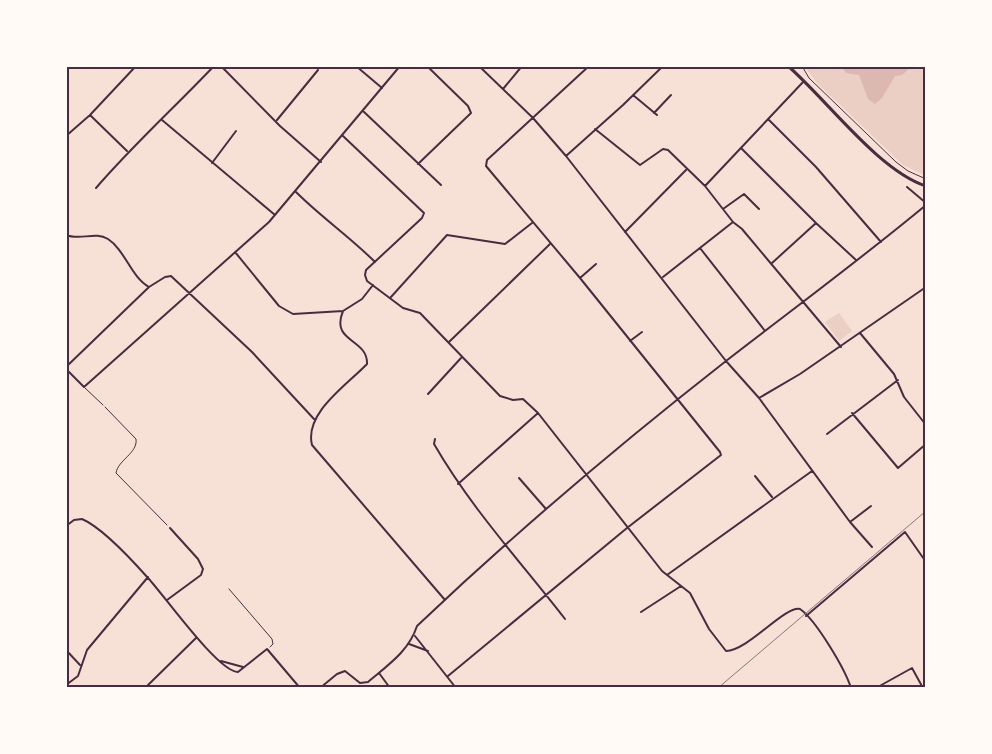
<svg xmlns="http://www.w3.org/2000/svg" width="992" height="754" viewBox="0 0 992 754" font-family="Lora,serif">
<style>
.green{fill:#ebcfc5}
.water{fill:#dcb8b0}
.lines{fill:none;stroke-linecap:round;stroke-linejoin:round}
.path{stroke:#4a2c40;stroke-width:1}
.service{stroke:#4a2c40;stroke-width:1}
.minor{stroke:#4a2c40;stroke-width:2}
.secondary{stroke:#4a2c40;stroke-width:3}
.rail{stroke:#8f747c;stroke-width:1}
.neatline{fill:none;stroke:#4a2c40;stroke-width:2}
</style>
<rect width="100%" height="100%" fill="#f7e1d7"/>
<path class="green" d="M804,66H926V176L903,165L817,83Z
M839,313L852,331L839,341L825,322Z"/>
<path class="water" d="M841,66H912L902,75L895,76L882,98L875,104L868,99L859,75L846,73Z"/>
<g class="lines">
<path class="path" d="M802,66L809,78L896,162L908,171L926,179
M105,407L136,439C138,453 118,460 116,473L167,525
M229,589L272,639L273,644L270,647"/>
<path class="service" d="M85,388L103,405"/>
<path class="minor" d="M221,66L280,126L321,162
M356,66L382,88
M479,66L533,118L566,156L726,361L759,398L850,522L872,547
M503,89L522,66
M633,95L657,115
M363,111L441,185
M654,113L671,95
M90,115L127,151
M768,119L816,167L881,242
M162,120L275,215
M277,120L318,70
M595,129L640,165L663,149L668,150L705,186L733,222L742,229L841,347
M66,136L90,115L136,66
M343,136L424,213L422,218L366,270L365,275L367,281L403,308L420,313L500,396L513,400L523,399L538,413L662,571L690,593L709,629L726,651C749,650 784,606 800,609C816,620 845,669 851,688
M741,148L816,223L856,260
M566,156L623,105L663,66
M212,163L236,131
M418,164L471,113L468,106L427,66
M705,186L804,81
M907,187L926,203
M96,188C133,145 175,107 214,66
M296,192C321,217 350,237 375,262
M723,209L744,194L759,209
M625,232L686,170
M66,235C80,241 95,231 108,239C125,250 131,277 149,287L165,277L171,276L252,352L314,419
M700,248L765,331
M235,252L279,306L293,314L343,311L362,299L373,285
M772,263L816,223
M663,277L733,222
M580,278L596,264
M391,297L447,235L505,244L532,223
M343,311C330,343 368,338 367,364C347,385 304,413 312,445L445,600
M860,333L894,374L904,397L926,425
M630,341L642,332
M449,342L550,244
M66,367L149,287
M66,369L84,387L269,222L400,66
M428,394L461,358
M759,398L800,374L926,287
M852,413L898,468L926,444
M827,434L898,380
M435,439L434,444C471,508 520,561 565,619
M755,476L772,497
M519,478L546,509
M458,484L538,413
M850,522L871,506
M66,526L74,520L82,519C103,528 132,560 148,578C164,595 218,672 238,672L267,649L300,688
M667,575L812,471
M167,600L201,575L203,569L198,559L170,528
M641,612L681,586
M806,616L905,532L926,562
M415,636L456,688
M409,644L428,651
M66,650L80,665
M221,661L243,667
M379,673L390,688
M448,676L627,528L721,455L720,452L580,278L486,166L487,160L589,66
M66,685L78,676L87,650L148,577
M145,688L196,638
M320,688L337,674L345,671L360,683L368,682C388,665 409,651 417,626C515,533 620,444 726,361C793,309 861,259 926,205
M876,688L912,668L923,688"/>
<path class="secondary" d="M788,66C827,100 879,171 926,186"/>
<path class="rail" d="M718,688L926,511"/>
</g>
<rect width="992" height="754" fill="none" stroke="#fffaf5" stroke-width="135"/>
<rect x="68" y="68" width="856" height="618" class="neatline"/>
</svg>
